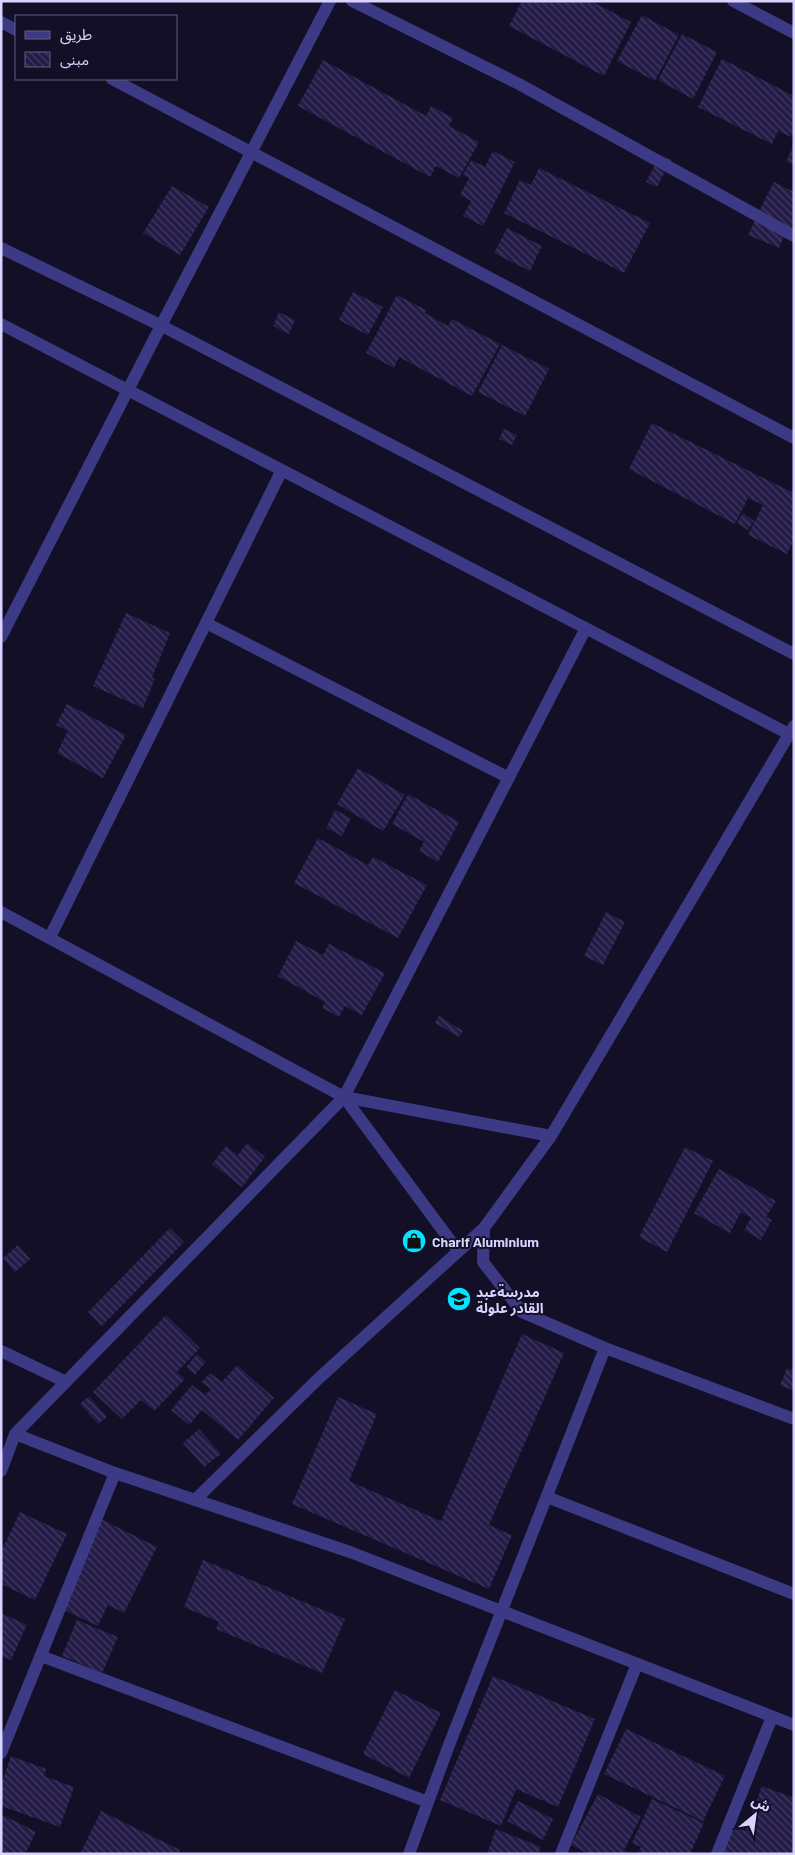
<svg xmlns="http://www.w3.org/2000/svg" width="795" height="1855" viewBox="0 0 795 1855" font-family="Barlow,'Noto Sans Arabic',sans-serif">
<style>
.building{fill:url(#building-back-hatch)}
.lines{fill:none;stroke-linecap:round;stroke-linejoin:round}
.street{stroke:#3d3a85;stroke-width:12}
.labels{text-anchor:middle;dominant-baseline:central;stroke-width:4;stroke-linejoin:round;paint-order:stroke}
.poi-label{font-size:14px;font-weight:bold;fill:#d9d4ff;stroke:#130f26;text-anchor:start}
</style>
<defs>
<pattern id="building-back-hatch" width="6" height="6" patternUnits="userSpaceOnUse" patternTransform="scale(1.25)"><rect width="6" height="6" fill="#241b47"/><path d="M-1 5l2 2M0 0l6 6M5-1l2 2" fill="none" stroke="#433b63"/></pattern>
</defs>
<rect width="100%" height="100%" fill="#130f26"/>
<path class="building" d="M522,1H591L631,22L604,76L509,26Z
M642,15L679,35L655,81L617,61Z
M682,34L717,52L693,99L658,80Z
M722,59L794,96V131L791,137L778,131L772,144L698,107Z
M323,60L426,116L431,106L453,118L449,126L479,142L459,178L436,166L430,177L298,106Z
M794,145V165L786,161Z
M493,151L515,162L483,226L463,216L471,201L460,195L469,178L463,175L471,160L485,167Z
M660,155L671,160L657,187L646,182Z
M539,168L650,223L624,273L504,213L520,180L531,185Z
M774,182L794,192V233L757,215Z
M172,186L209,207L180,255L143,233Z
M756,218L786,232L779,248L748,235Z
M507,228L542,246L530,271L494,253Z
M353,292L383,307L368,335L339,320Z
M397,295L426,310L425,313L448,326L452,319L500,344L472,396L399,357L394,368L366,353Z
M279,312L295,320L289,334L273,326Z
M502,345L549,369L525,416L478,392Z
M652,423L794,493V539L787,554L748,535L763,505L748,498L735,524L629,469Z
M504,429L517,435L512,445L499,439Z
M743,513L754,521L748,530L737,523Z
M126,613L170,633L152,678L155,679L143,708L93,686Z
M67,704L126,735L103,778L57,753L68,731L56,725Z
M358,768L405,795L383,831L337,804Z
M408,794L459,822L438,862L419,851L424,842L392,824Z
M335,810L351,818L342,836L326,828Z
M318,838L368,865L373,857L427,885L398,938L294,883Z
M606,912L625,922L603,965L584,956Z
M296,941L323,955L329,944L385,973L362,1015L345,1006L339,1017L322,1008L325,1002L278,976Z
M439,1016L463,1031L459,1037L435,1023Z
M247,1143L265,1157L242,1187L212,1164L226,1146L238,1155Z
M685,1147L713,1161L667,1252L639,1237Z
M719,1169L776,1201L766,1217L772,1220L761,1240L744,1230L751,1218L741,1212L730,1233L694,1213Z
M170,1228L184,1242L102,1326L88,1312Z
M18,1245L30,1259L15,1272L3,1258Z
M166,1315L200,1348L177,1372L185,1379L154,1411L141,1400L122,1419L93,1392Z
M522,1334L564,1353L489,1525L512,1535L489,1589L292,1504L338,1397L377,1414L349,1481L441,1521Z
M197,1354L206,1362L195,1375L186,1367Z
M237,1365L274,1398L238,1440L202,1410L189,1425L171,1410L192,1385L205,1395L211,1389L202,1382L210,1373L222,1382Z
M787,1368L794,1371V1391L780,1385Z
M89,1396L107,1417L98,1424L80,1404Z
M199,1429L221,1454L204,1467L183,1443Z
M20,1512L67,1534L35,1600L1,1584V1552Z
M101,1519L157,1547L124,1613L108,1605L98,1626L64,1610Z
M203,1560L345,1619L322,1673L216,1629L219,1622L184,1607Z
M1,1613L27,1625L11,1660L1,1656Z
M77,1620L118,1637L102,1673L62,1656Z
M493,1676L595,1719L558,1807L516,1789L501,1826L440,1800Z
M395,1690L441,1713L409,1778L363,1754Z
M626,1729L725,1776L703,1821L604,1774Z
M11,1756L46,1769L44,1776L74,1787L60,1827L1,1806V1785Z
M762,1786L794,1798V1854H723L733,1827L745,1831Z
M598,1794L641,1817L624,1850L631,1854H589L571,1845Z
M652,1799L704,1823L690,1854H638L641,1847L632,1843Z
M518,1801L553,1819L543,1840L507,1821Z
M101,1811L180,1850L178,1854H80Z
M1,1814L36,1832L25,1854H1Z
M496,1829L541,1847L538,1854H487Z"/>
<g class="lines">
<path class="street" d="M352,1L519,84L794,236
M733,1L794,33
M1,22L16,30
M112,79L794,438
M1,248L162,326L794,654
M1,324L789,734
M206,623L509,778
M1,637C109,424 220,213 330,1
M1,912L344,1097
M50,937L282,470
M458,1251L344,1097L551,1136
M605,1348L794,1419
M1,1351L66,1382
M15,1434L344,1097L586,628
M1,1471L15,1434L115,1473L350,1552L794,1725
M547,1497L794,1594
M196,1499L318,1379L484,1228
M41,1656L428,1802
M1,1753L115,1473
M409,1854L449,1745L605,1348L522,1312L483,1262L484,1228L551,1136L794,726
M561,1854L637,1664
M717,1854L772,1717"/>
</g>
<defs>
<g id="shop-disc" transform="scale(1.25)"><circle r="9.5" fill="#00e5ff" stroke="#130f26"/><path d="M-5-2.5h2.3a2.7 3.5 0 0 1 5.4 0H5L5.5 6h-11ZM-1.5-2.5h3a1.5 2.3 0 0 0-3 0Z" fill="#111"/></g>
<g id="school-disc" transform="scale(1.25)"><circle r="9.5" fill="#00e5ff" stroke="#130f26"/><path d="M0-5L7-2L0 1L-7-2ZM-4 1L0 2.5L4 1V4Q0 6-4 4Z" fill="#111"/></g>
</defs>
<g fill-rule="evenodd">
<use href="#shop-disc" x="414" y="1241"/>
<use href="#school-disc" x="459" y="1299"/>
</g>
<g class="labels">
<g class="poi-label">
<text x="432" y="1241">Charif Aluminium</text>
<text x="476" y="1291">مدرسةعبد<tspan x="476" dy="16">القادر علولة</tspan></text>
</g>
</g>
<rect width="795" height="1855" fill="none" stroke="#d9d4ff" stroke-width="5"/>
<rect x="15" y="15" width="162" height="65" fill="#130f26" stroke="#625e7d"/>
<rect x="25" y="31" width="25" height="8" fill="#3d3a85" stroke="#625e7d"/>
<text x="60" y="40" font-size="15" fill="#d9d4ff">طريق</text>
<rect x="25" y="52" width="25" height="15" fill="url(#building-back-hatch)" stroke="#625e7d"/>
<text x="60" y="65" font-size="15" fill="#d9d4ff">مبنى</text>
<g transform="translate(755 1815) rotate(29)" stroke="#130f26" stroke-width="4" paint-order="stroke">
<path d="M0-4L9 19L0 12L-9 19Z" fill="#d9d4ff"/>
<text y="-8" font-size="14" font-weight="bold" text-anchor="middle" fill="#d9d4ff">ش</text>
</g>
</svg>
